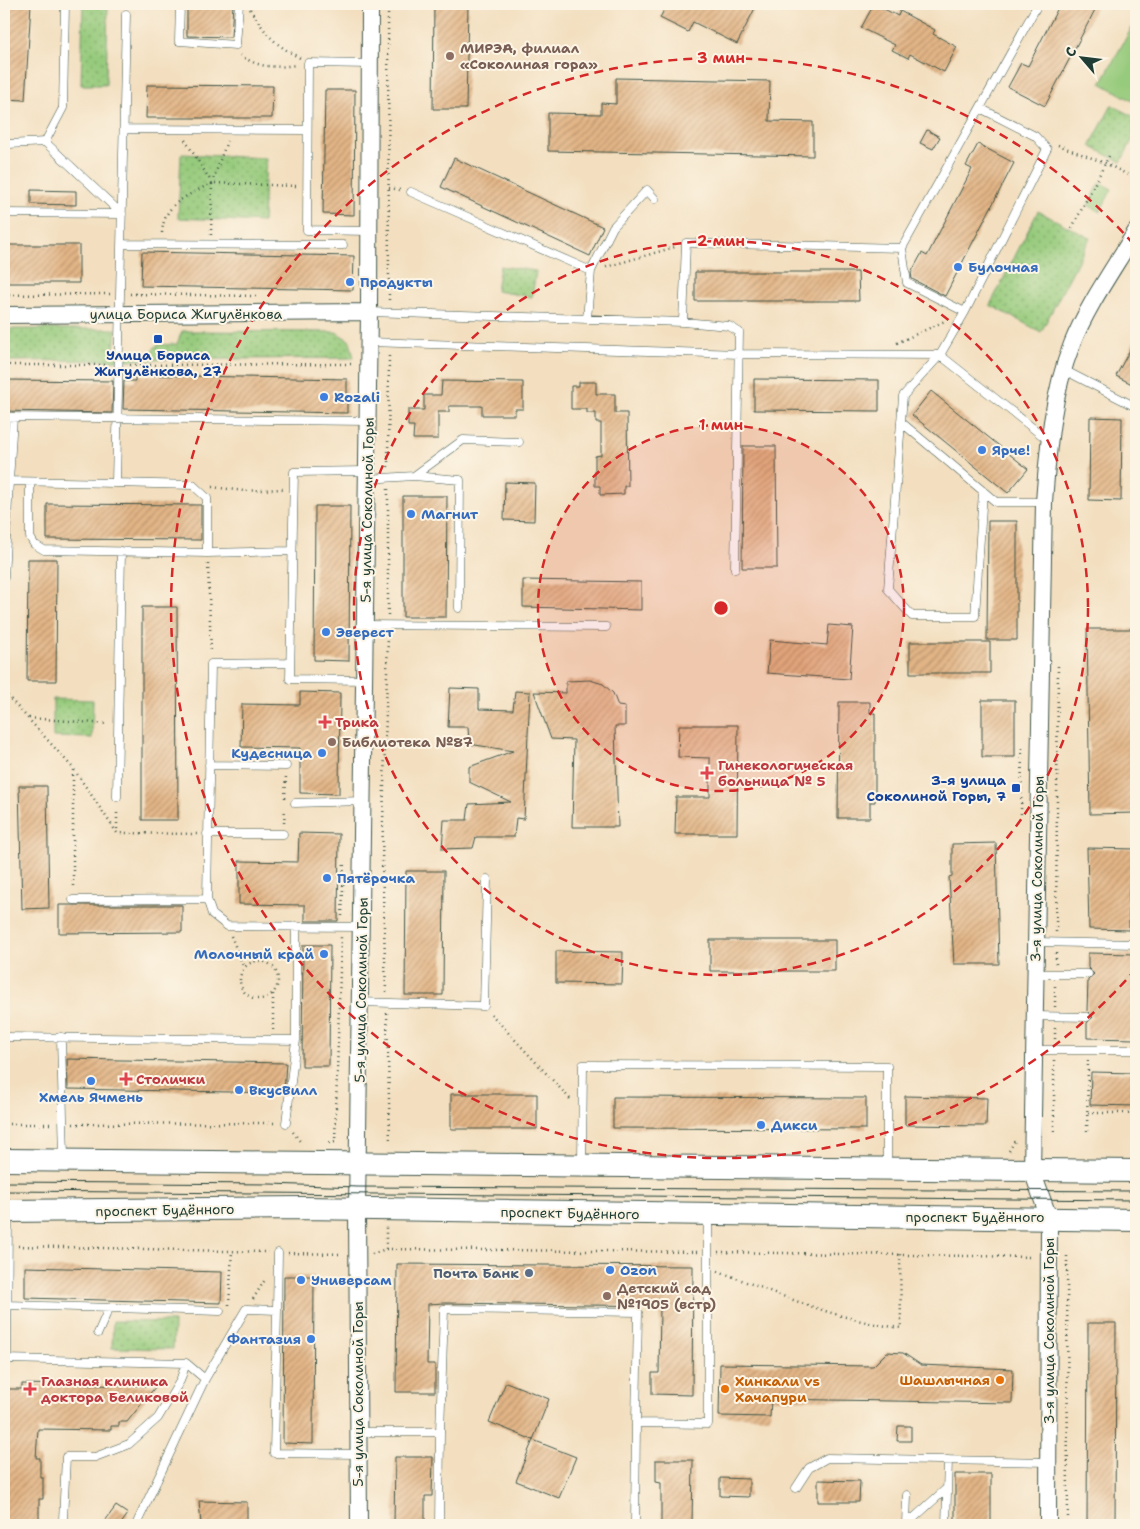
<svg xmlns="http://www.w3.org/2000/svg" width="1140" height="1529" viewBox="0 0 1140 1529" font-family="'Shantell Sans',sans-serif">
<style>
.grass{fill:url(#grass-dots);stroke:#5a8458}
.garden{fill:#96ca7c;stroke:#5a8458}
.building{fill:url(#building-hatch)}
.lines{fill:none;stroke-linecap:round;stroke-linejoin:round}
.service-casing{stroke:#3f5549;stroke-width:9}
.minor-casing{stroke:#3f5549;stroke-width:18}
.secondary-casing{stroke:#3f5549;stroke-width:24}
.path{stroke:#3f5549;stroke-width:2.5;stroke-dasharray:1 4;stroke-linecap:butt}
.service{stroke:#fff;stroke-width:8}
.minor{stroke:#fff;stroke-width:16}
.secondary{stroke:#fff;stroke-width:22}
.tram{stroke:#1f3d34;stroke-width:1}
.ring{fill:none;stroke:#d62828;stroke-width:2.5;stroke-dasharray:9 6}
.education-dot{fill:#8d6e63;stroke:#fcf5e5;stroke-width:2}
.shop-dot{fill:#3f7fe0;stroke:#fcf5e5;stroke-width:2}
.transit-dot{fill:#1a4fb4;stroke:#fcf5e5;stroke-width:2}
.health-dot{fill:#e0444e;stroke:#fcf5e5;stroke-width:2}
.service-dot{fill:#5c6f8a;stroke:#fcf5e5;stroke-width:2}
.food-dot{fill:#e8710a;stroke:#fcf5e5;stroke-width:2}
.labels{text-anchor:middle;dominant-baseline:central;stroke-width:4;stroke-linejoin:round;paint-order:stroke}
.education-label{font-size:14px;font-weight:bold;fill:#785e54;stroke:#fcf5e5;text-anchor:start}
.shop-label{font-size:14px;font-weight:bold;fill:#366cbe;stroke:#fcf5e5;text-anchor:start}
.street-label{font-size:14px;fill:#1f3d34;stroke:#fcf5e5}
.transit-label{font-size:14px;font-weight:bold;fill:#164399;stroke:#fcf5e5}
.health-label{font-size:14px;font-weight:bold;fill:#be3a42;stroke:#fcf5e5;text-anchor:start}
.service-label{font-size:14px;font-weight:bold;fill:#4e5e75;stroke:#fcf5e5;text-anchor:end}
.food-label{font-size:14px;font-weight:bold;fill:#c56008;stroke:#fcf5e5;text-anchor:end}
.centre{fill:#d62828;stroke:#fcf5e5;stroke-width:2.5}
.ring-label{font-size:15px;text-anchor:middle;font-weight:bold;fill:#d62828;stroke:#fcf5e5;stroke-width:4;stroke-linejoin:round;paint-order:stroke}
</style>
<defs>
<pattern id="grass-dots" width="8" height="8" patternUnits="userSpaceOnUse" patternTransform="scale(1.25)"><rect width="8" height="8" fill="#96ca7c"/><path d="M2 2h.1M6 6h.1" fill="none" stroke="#7aa566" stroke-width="1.8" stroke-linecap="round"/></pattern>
<pattern id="building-hatch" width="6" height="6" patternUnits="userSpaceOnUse" patternTransform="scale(1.25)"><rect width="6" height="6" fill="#e3b586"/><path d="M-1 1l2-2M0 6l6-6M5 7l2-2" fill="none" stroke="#b7946e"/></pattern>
</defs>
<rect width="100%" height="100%" fill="#fcf5e5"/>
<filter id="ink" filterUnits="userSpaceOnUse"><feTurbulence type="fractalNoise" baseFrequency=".02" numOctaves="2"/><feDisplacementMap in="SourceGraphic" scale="10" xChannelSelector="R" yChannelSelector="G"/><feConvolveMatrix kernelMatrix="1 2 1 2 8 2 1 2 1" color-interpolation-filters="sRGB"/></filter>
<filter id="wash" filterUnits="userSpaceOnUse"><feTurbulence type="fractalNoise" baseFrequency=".0096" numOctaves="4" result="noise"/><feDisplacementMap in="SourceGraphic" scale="20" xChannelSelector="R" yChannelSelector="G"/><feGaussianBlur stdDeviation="1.12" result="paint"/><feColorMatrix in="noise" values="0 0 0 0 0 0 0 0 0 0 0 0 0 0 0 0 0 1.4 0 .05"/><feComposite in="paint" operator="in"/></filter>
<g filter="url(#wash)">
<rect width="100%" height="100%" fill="#f3dfc0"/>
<path class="grass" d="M83,4H108L106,85H81Z
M1112,105L1136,118V133L1121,162L1090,146Z
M181,154L266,158L263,222L178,218Z
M1038,211L1090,238L1041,332L990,305Z
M500,266L536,271L532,297L496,291Z
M4,329H116L114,351L150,353L157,345L177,344L182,331L336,332L350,341L354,358L4,361Z
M53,699L93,700L92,738L53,737Z
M113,1321L174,1322L173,1349L112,1348Z"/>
<path class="garden" d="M1136,20V103L1101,83Z
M1100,183L1112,189L1100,212L1088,205Z"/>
<g id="blocks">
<path class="building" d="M4,4H31L25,100L4,99Z
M187,4H233L231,37L187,36Z
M434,4H468L466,109H433Z
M667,4H757L737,44L693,22L688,32L660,18Z
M874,4L898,16L900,11L935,30L933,34L957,47L944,72L910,54L908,58L892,50L895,45L861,28Z
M1060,4H1098L1045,106L1008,87L1021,63L1028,66Z
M616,78L770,81L769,121L813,122V156L548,151V113L601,114V103L616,104Z
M147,85L273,86L272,118H146Z
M325,90H355L354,215L323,214Z
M927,130L940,137L933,149L920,143Z
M978,144L1014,163L945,296L912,279L911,273L922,253L927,256L972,169L966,166Z
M454,158L603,227L590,256L441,187Z
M31,190L76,191V205L31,204Z
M4,245H79V283H4Z
M142,252L354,256L353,290L141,286Z
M695,272H858L859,301H695Z
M1136,338V386L1116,376Z
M135,375L347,379V413L123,409L124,381H135Z
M754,379L879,380V411L754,410Z
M4,380L113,381L112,413L4,411Z
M442,381L523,382V409H515V415H482V406H449V412H438V439H413L414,426H408V410H424V395H441Z
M579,382H596V394H615V413H627L628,486H624V494L600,495V486H595V456L601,455V423H596V413H587V409H571V386H579Z
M931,391L1028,469L1008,493L912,415Z
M1090,417L1122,418L1121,501L1089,500Z
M743,446H776L777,568H742Z
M505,482L535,483L534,521L504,520Z
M403,496H447L446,617H403Z
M47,504L201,505V540L47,539Z
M315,506H350L349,661L314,660Z
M988,521H1017V640H987Z
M28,559H57L56,681H27Z
M523,580L641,582V610L523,607Z
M142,607H177L178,820H142Z
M829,625L853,627L849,679L767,673L770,640L827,645Z
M1087,629H1136V813L1090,814Z
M910,642H990V673H910Z
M590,680L603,684L613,693L618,706L625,707V726H615L618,827H572L574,740L551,739L534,692L566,693V681Z
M450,688L479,689V709L513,710L515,691L530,692L524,819L516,818L514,837H476L473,848L442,849L444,820H467L469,804L511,802L469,782V767L513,751L469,744L468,727H448Z
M300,692L340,693L339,794L300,793V748L241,747L242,704L300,705Z
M982,700H1015V757H982Z
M839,702H870V713H875V802H870V818H838Z
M679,725H738L737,834H675L676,797H710V758L678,757Z
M19,786H47L49,908L22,909Z
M299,833L339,834L338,921H305V905L239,904V861L298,862Z
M996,843L999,964H954L949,877L952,876V844Z
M1087,848L1136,849V887H1129V930L1089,929Z
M406,871H444L443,995H405Z
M59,905H182V932L59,933Z
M710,940H835V971H710Z
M303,945H330L329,1066H302Z
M556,951L623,952L622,984L556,983Z
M1088,953L1136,954V1039L1087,1038V1023L1093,1017L1087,1011L1088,980L1094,974L1088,968Z
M67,1059L286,1063L284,1093L68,1089Z
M1091,1072L1136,1073V1106L1090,1105Z
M451,1094H537V1129H451Z
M905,1096L987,1098L986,1126L905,1125Z
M613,1097L866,1098V1129L613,1128Z
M397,1264L693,1266L692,1395L652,1394V1373H659L660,1306L444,1303L428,1304L427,1364H435V1392H396Z
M25,1267L222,1272L221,1303L25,1298Z
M284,1276H314L313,1444L283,1443Z
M1088,1323H1116L1115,1525H1087Z
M887,1352L903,1353L921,1365L1013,1369L1012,1403L771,1399L770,1417L719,1416L720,1364L873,1366Z
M70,1382L86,1383V1385L156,1386L127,1422H119V1426H111V1430L38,1429L36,1458H40V1477H43V1499H39V1525H4V1389H22V1384L70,1385Z
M506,1382L549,1399L533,1440L489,1422Z
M898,1426H911V1441H897Z
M533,1440L576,1457L559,1498L516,1481Z
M395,1457H433L432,1496H425V1525H394Z
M656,1460H693L692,1525H661V1483L656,1482Z
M955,1474H991V1525H955Z
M720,1478L749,1479V1497L720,1496Z
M818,1480L860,1481L859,1502H818Z
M199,1501L247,1502V1525H201Z
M116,1506L128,1514L120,1525H102Z"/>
</g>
</g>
<g filter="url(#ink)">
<use href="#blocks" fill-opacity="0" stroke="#3f5549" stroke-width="1"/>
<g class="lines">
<g class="service-casing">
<path id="service" d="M180,4L179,41L236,45L239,4
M126,14L116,483L193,485L207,498V553L291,551
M980,108L1035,136L1047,149L965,312L940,355L903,396L901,422L996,502H1044
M124,129L307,130
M4,142L9,144L45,142L122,214
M45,142L63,108L65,4
M411,192L591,271L587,319
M4,213L122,214
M369,231L307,230L308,63L370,64
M121,244L343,245
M902,248L1038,4
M591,271L613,227L647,190L655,199
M369,312L683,322L729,326L739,332L735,569
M683,322L686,243L902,248L907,283L965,312
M369,342L739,354L940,355L1048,440
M1064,370L1136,407
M4,417L368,421
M13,417L9,481L116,483
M901,422L888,589L912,616H975L983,491
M414,476L460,480L459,608
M367,479L414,476L463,440L519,442
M30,482V537L34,544L44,550L207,553
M4,578L9,481
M365,625L606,627
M290,663L211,664L207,899L212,914L227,926L361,927
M364,680L290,679L294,472L367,471
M209,765L286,766
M117,797L121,551
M295,803L363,801
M207,834H283
M73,900L207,899
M1036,942L1136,944
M1035,974H1088
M360,1002L484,1006L487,879
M1034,1016L1087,1017
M4,1037L296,1040
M61,1037L64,1158
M1033,1050H1136
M286,1123L296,1040V926
M582,1163L583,1065L887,1066V1167
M7,1305L220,1311
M277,1310L274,1453L358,1454
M98,1333L109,1308
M4,1359L186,1363L205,1379
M7,1359L8,1213
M358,1432H440L439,1525
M440,1432L444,1309L638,1312L636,1423L708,1424V1216
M796,1488L809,1468L827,1458L1049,1462
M61,1525L63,1520L66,1457H95L129,1444L158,1418L180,1381L186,1363
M136,1525L205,1379L246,1309L277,1310L278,1253
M635,1525L636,1423
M906,1525L947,1488
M906,1525L907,1495
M946,1525L948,1460"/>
</g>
<g class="minor-casing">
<path id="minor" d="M4,315L369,312
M359,1525L357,1209L369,312L370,4
M1048,1525L1049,1218L1032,1171L1044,502C1048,448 1052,395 1072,344C1088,304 1115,267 1136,231"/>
</g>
<g class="secondary-casing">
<path id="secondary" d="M4,1160L1136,1171
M4,1211L302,1208L1136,1220"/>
</g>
<path class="path" d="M388,4L389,302
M250,9C268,36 271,42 300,58
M240,55C258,68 276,68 296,65
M185,140L212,183L227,141
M1058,145L1105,163L1136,179
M4,187L8,154
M389,188L400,190
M1072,228L1109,156
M162,233C164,202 187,197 211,183
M211,235L212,183L296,186
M606,267L675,247
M130,294L257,296
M4,295L110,294
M897,343L947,320
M4,365H107
M130,365L353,364
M388,467L389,353
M212,487L244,491L284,489
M208,564L211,654
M388,615V488
M4,692L73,768L117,833L197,834
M29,718L108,724
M73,770V889
M285,798L286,776
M117,808V833
M1021,814L1022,747
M284,823L285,808
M342,916L344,861
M1056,932L1058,665
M231,936L244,968
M240 980a19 19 0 1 1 38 0a19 19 0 1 1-38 0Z
M1056,964V952
M386,992L382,861L388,635
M273,994V1030
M1055,1007V985
M387,1013L390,1143
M491,1014L571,1100
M1055,1039V1027
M1088,1113H1136
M4,1124H52
M73,1124L275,1123
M1054,1131V1060
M1087,1131L1088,1060
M293,1132L302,1144
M329,1143L335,1142L341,936
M1009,1151L1016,1139
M18,1246L268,1252
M386,1249L698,1252
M718,1252L1033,1257
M288,1253L343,1254
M372,1254L386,1249V1227
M1067,1256L1068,1525
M718,1271C779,1294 835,1320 901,1328L900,1254
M253,1299L266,1278
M229,1305L232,1251"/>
<use href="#service" class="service"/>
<use href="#minor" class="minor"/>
<use href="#secondary" class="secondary"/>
<path class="tram" d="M4,1182L270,1184L358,1187L1136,1191
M4,1191L1136,1200"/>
</g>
</g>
<circle cx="721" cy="608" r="183" fill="#d62828" fill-opacity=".12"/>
<g class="ring">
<circle cx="721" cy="608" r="183"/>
<circle cx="721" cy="608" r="367"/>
<path d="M1136 969A550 550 0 1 1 1136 247"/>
</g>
<g class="education-dot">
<circle cx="450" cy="56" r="5"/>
<circle cx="332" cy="742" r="5"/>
<circle cx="607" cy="1296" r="5"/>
</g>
<g class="shop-dot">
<circle cx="958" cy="267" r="5"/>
<circle cx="350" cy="282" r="5"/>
<circle cx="324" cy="397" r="5"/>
<circle cx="982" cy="450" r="5"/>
<circle cx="411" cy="514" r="5"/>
<circle cx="326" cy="632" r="5"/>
<circle cx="322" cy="753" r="5"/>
<circle cx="327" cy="878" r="5"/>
<circle cx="324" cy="954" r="5"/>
<circle cx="91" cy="1081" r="5"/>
<circle cx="239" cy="1090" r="5"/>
<circle cx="761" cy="1125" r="5"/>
<circle cx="610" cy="1270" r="5"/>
<circle cx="301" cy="1280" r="5"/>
<circle cx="311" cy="1339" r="5"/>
</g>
<g class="transit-dot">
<rect x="153" y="334" width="10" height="10" rx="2.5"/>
<rect x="1011" y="783" width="10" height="10" rx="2.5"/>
</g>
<g class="health-dot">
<path d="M322.5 714.5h5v5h5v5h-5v5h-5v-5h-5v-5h5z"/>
<path d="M704.5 765.5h5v5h5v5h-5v5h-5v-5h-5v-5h5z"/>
<path d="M123.5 1071.5h5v5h5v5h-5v5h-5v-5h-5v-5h5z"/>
<path d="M27.5 1381.5h5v5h5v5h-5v5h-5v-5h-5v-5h5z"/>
</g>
<circle class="service-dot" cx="529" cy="1273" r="5"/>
<g class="food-dot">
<circle cx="1000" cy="1380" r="5"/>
<circle cx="725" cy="1389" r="5"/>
</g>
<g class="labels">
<g class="education-label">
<text x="460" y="48">МИРЭА, филиал<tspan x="460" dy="16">«Соколиная гора»</tspan></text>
<text x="342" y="742">Библиотека №87</text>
<text x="617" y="1288">Детский сад<tspan x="617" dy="16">№1905 (встр)</tspan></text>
</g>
<g class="shop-label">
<text x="968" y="267">Булочная</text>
<text x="360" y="282">Продукты</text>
<text x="334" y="397">Rozali</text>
<text x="992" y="450">Ярче!</text>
<text x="421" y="514">Магнит</text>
<text x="336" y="632">Эверест</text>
<text x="312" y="753" text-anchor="end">Кудесница</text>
<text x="337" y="878">Пятёрочка</text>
<text x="314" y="954" text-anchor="end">Молочный край</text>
<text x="249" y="1090">ВкусВилл</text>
<text x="91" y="1097" text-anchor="middle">Хмель Ячмень</text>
<text x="771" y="1125">Дикси</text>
<text x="620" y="1270">Ozon</text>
<text x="311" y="1280">Универсам</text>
<text x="301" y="1339" text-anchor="end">Фантазия</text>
</g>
<g class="street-label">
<text x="186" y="314">улица Бориса Жигулёнкова</text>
<text transform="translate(367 510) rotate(-89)">5-я улица Соколиной Горы</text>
<text transform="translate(1037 869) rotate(-89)">3-я улица Соколиной Горы</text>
<text transform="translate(361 990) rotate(-89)">5-я улица Соколиной Горы</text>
<text transform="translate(165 1210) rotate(-1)">проспект Будённого</text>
<text transform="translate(570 1213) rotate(1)">проспект Будённого</text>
<text x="975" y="1217">проспект Будённого</text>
<text transform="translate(1049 1331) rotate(-90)">3-я улица Соколиной Горы</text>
<text transform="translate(358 1394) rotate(-90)">5-я улица Соколиной Горы</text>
</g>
<g class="transit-label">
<text x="158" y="355">Улица Бориса<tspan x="158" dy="16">Жигулёнкова, 27</tspan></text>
<text x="1006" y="780" text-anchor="end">3-я улица<tspan x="1006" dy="16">Соколиной Горы, 7</tspan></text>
</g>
<g class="health-label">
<text x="335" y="722">Трика</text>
<text x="718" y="765">Гинекологическая<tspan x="718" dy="16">больница № 5</tspan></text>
<text x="136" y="1079">Столички</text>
<text x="41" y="1381">Глазная клиника<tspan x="41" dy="16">доктора Беликовой</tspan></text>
</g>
<g class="service-label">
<text x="519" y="1273">Почта Банк</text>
</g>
<g class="food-label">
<text x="990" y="1380">Шашлычная</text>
<text x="735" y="1381" text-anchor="start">Хинкали vs<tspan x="735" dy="16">Хачапури</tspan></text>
</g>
</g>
<circle cx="721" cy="608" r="8" class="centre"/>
<g class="ring-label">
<text x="721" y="63">3 мин</text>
<text x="721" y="246">2 мин</text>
<text x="721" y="430">1 мин</text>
</g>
<rect width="1140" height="1529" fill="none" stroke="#fcf5e5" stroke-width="20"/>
<g transform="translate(1082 58) rotate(298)" stroke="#fcf5e5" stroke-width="4" paint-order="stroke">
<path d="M0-4L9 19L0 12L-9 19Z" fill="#1f3d34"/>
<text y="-8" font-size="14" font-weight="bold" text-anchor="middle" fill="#1f3d34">С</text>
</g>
</svg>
